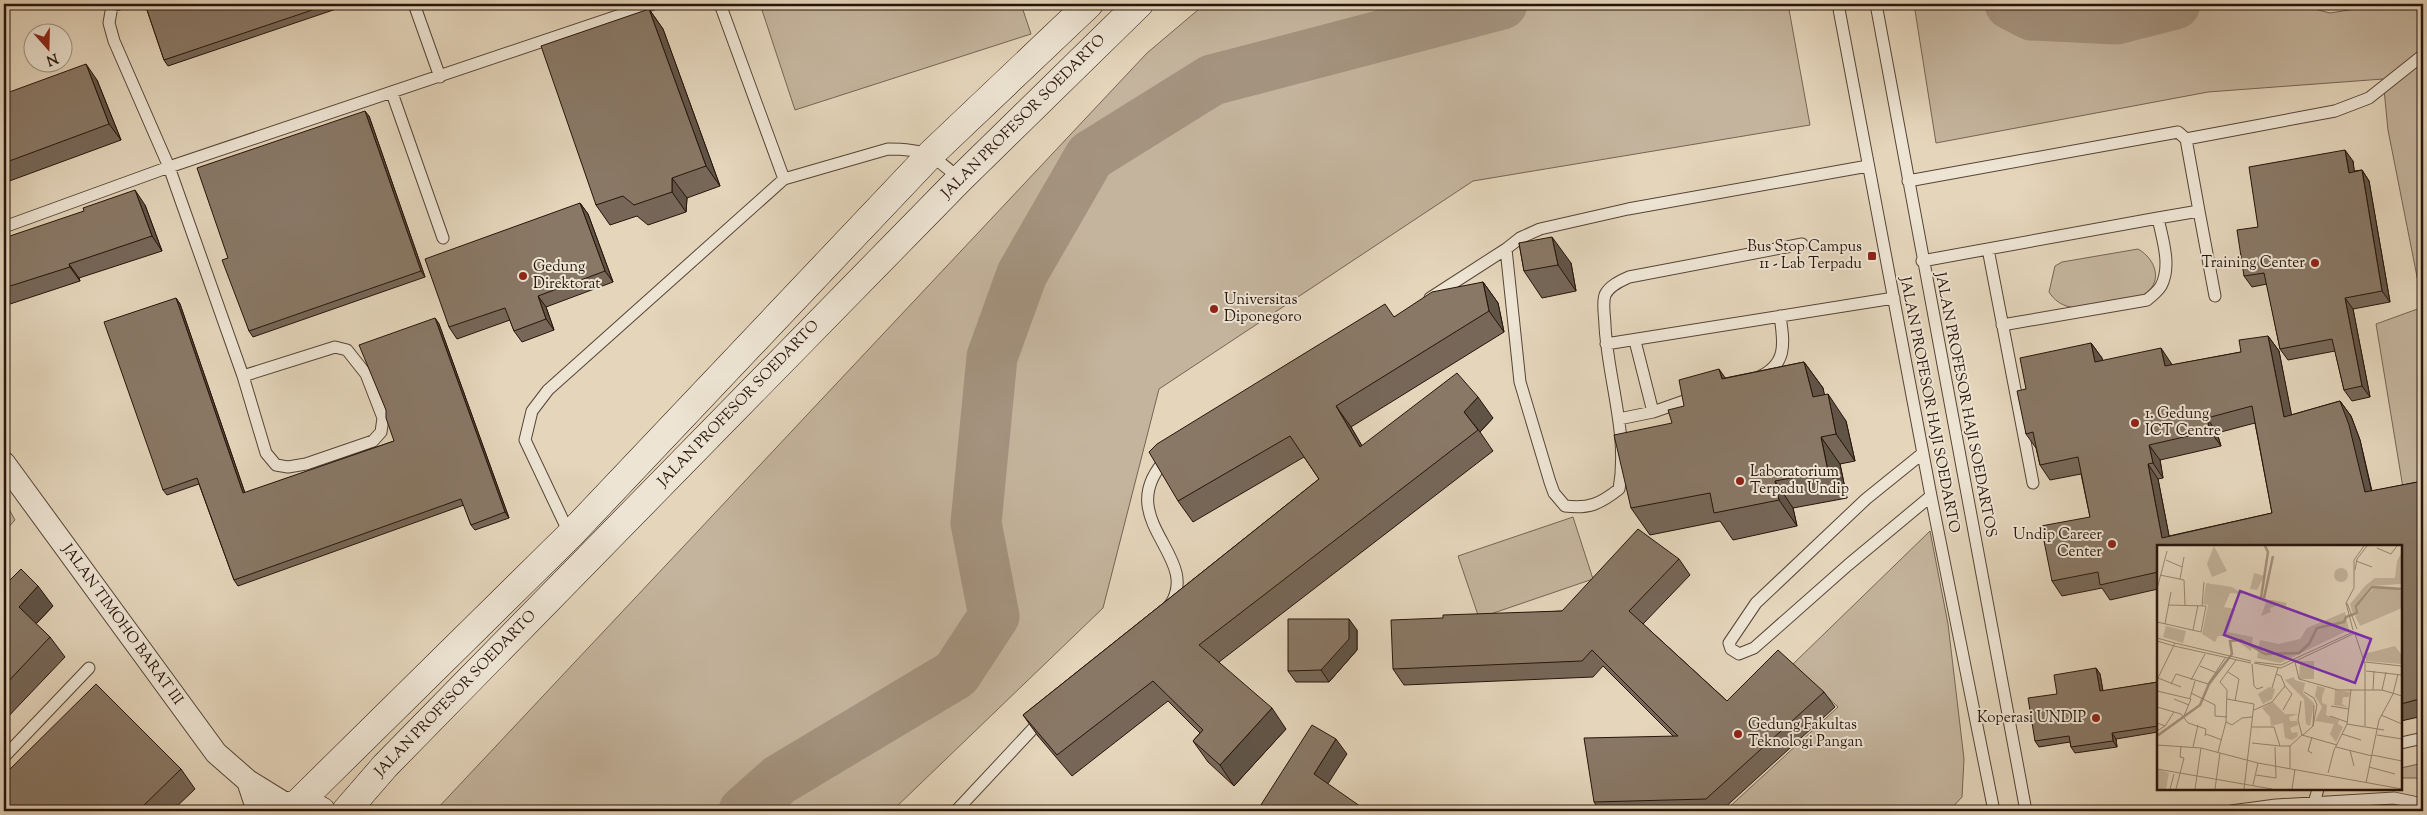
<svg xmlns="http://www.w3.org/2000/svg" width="2427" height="815" viewBox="0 0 2427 815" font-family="'Sorts Mill Goudy',serif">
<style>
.green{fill:#c4b49d;stroke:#766454}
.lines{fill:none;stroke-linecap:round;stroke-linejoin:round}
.river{stroke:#a4937f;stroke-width:51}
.lane-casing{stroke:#564436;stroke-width:13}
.street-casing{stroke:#564436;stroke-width:24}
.secondary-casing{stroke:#27140a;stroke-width:29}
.lane{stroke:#ede4d3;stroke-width:11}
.street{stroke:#ede4d3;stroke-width:22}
.secondary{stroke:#ede4d3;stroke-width:28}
.wall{fill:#766758;stroke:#27140a;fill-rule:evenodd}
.shaded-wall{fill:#605447;stroke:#27140a}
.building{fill:#897866;stroke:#27140a;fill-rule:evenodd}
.poi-dot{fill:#8f2418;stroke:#ede4d3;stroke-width:2}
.labels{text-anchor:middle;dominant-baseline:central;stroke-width:4;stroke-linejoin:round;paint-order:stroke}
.street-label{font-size:15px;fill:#27140a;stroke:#ede4d3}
.poi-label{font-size:15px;fill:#27140a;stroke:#ede4d3;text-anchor:start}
.inset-river{fill:none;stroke:#a4937f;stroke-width:2.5}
.inset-road{fill:none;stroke:#988874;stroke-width:1}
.view{fill:#7b2cbf;fill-opacity:0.15;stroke:#7b2cbf;stroke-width:2.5}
.inset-edge{fill:none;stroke:#27140a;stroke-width:2.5}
</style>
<rect width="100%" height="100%" fill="#e4d5bb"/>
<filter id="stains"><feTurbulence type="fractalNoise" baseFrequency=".004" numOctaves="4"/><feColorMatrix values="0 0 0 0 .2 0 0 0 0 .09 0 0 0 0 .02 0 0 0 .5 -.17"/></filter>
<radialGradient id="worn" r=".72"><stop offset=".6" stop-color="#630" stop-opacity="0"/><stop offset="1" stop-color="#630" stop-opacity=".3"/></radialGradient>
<path class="green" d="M760,4H1021L1031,34L795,110Z
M1205,4H1788L1810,125L1473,181L1159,389L1103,608L892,811H435L1147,53Z
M1914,4H2295L2330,13L2386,4H2423V490L2404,494L2376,324L2423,307L2388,130L2383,79L2208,92L1936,143Z
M2138,249C2156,259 2164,283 2143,295C2138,298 2075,309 2070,307C2061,305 2054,300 2049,292L2055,266L2062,262Z
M4,500L15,520L4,532Z
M1573,517L1593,579L1479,618L1458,556Z
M1930,531L1948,624L1964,759L1962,797L1949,811H1725L1838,707L1793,664Z
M2423,763V778H2401V768Z"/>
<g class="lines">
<path class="river" d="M2010,4L2031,15L2116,19L2175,4
M744,811L779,780L956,674L994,616L976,523L992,357L1022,274L1090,156L1212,80L1502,4"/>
<g class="lane-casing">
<path id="lane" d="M119,4L112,6L109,23L114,41L169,167L243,376L266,453L276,465L288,467L306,464L373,441L381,432L383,418L366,374L347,350L335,347L243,376
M414,4L440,77
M720,4L784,179
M1838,4L1931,496L1994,811
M1876,4L2026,811
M392,93L443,238
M1908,181L2178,132L2186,139
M2199,211L2186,139L2335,111L2369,98L2423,55
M2158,218L2199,211L2215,296
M4,227L169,167L653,4
M1802,244L1629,277C1620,281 1609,286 1605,295C1602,304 1605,317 1605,326C1608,380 1629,435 1619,489C1600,504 1589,509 1565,506L1554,493L1550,482L1520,382L1506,249L1520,238L1540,229L1628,209L1868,166
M1988,249L2033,483
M1922,261L2158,218C2162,238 2172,266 2161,286C2158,291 2152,296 2147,300L2002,325
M1430,298L1506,249
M1635,341L1653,412
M1606,344L1894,298
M1757,378C1788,365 1784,343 1780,316
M1619,419L1653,412L1696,397
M1923,453L1866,499L1756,603L1729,643L1731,649L1739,654L1754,648L1848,565L1931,496
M1167,458C1109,519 1203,556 1170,605
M570,535L525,440L532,411L548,390L784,179L888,149C927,149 932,155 960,179
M2401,743L2423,738
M4,757L89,668
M2314,803L2318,789
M956,811L1042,719
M2231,811L2276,805L2394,798L2423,804"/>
</g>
<g class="street-casing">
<path id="street" d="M4,463L216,753L248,781L287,805
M248,781L258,811"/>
</g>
<g class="secondary-casing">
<path id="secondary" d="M297,804L570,535L931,154L1089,4
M276,811C292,803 305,802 321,811
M346,811L385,766L960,179L1139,4"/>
</g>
<use href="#lane" class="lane"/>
<use href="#street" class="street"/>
<use href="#secondary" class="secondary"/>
</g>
<path class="wall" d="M145,4H351L168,66L164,60Z
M649,9L663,29L720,186L687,198L686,212L648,225L637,216L610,225L596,205Z
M97,80L121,140L4,183V94Z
M369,116L425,277L253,337L249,331L228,258Z
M2353,161L2354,171L2362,170L2369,181L2390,302L2353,309L2370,397L2352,401L2344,390L2335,351L2288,360L2280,349L2267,284L2252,287L2244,276L2258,227Z
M580,203L588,214L613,282L546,307L554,330L522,342L514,331L510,320L457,339L449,327Z
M145,205L162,251L79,278L80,281L4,306V238Z
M1519,243L1571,263L1576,291L1542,298L1524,271Z
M1483,282L1498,303L1504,332L1351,427L1362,446L1493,418L1480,432L1493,451L1219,662L1286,729L1234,786L1208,762L1193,741L1200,733L1168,701L1072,776L1038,736L1023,715L1319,479L1304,457L1193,522L1178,501L1394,317Z
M176,298L180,304L245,493L394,441L435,318L439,324L509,518L475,530L471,525L464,505L238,586L234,580L199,484L167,495L163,490Z
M2268,336L2279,351L2291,415L2340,401L2351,416L2360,440L2372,491L2423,481V716L2401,721V546H2158V589L2110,600L2102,588L2062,596L2052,581L2090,517L2081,474L2050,480L2040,465L2036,448L2026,434V389L2091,343L2102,358V361L2171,363L2172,365L2241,352ZM2255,423L2272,513L2169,536L2158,479L2163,478L2160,460L2221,446L2217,433Z
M1804,362L1823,388L1824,395L1846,421L1855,461L1840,464L1847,498L1793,508L1797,526L1733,540L1720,521L1650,535L1631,508L1672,423L1684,406L1725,378Z
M1679,559L1690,575L1643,624L1727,701L1824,692L1835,707L1721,811H1600L1594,802L1673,736L1603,666L1593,677L1404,685L1393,669L1443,618L1562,611Z
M4,586L53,606L36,624L50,637L65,657L4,721Z
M1357,630V650L1329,682H1296L1288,671Z
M2096,668L2100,674L2103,691L2158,682V732L2116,739L2117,747L2075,753L2071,747L2070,742L2039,747L2035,741L2057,694Z
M181,769L195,789L172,811H4Z"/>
<path class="shaded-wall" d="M649,9L663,29L720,186L706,166Z
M86,64L97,80L121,140L109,124Z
M365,111L369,116L425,277L421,271Z
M2345,150L2353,161L2356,184L2349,173Z
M2362,170L2369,181L2390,302L2382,291Z
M672,178L687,198L686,212L672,192Z
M135,190L145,205L162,251L152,236Z
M580,203L588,214L613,282L605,271Z
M1552,237L1571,263L1576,291L1558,265Z
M69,264L79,278L80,281L70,267Z
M1483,282L1498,303L1504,332L1489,311Z
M538,296L546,307L554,330L546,319Z
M176,298L180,304L247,499L243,493Z
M2345,298L2353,309L2370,397L2362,386Z
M435,318L439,324L509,518L505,512Z
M2268,336L2279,351L2295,432L2284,417Z
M2091,343L2102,358L2106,377L2095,362Z
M2161,348L2171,363L2175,381L2165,366Z
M1804,362L1823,388L1831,423L1813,397Z
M1719,369L1738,396L1722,379Z
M1828,394L1846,421L1855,461L1836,434Z
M1478,397L1493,418L1480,432L1464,412Z
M2340,401L2351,416L2360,440L2375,507L2365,492Z
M1336,406L1351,427L1375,468L1360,447Z
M2207,418L2217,433L2221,446L2210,431Z
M1821,437L1840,464L1847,498L1828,471Z
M2149,445L2160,460L2163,478L2153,463Z
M2148,464L2158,479L2171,546L2162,538Z
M1775,481L1793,508L1797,526L1779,500Z
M38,586L53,606L33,627L19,607Z
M1349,619L1357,630V650L1329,682L1321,670Z
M2096,668L2100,674L2104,697L2100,691Z
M1272,708L1286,729L1234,786L1220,765Z
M2112,733L2116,739L2117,747L2113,741Z
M1336,739L1347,754L1324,790L1314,774Z"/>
<path class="building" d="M145,4H330L164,60Z
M649,9L706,166L672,178V192L634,205L623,196L596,205L541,46Z
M86,64L109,124L4,163V94Z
M365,111L421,271L249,331L222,260L228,258L197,168Z
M2345,150L2349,173L2362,170L2382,291L2345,298L2362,386L2344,390L2332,339L2280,349L2264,273L2244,276L2237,230L2258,227L2249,167Z
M135,190L152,236L69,264L70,267L4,288V238L84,211L83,208Z
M580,203L605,271L538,296L546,319L514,331L505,308L449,327L425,259Z
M1552,237L1558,265L1524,271L1519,243Z
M1483,282L1489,311L1336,406L1360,447L1457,373L1478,397L1464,412L1478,430L1199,645L1272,708L1220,765L1193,741L1203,730L1153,681L1057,755L1023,715L1319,479L1290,436L1178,501L1149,452L1157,444L1385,304L1394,317L1432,292Z
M176,298L243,493L394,441L386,418V410L359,345L435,318L505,512L471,525L461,499L234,580L197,478L163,490L104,322Z
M2268,336L2284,417L2340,401L2349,425L2365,492L2423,481V698L2401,704V546H2158V572L2100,585L2098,572L2052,581L2041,526L2090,517L2078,457L2040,465L2033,432L2026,434L2017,391L2026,389L2020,358L2091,343L2095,362L2161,348L2165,366L2241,352L2239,340ZM2252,406L2272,513L2162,538L2148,464L2153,463L2149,445L2210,431L2207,418Z
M1804,362L1813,397L1828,394L1836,434L1821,437L1828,471L1775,481L1779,500L1714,513L1710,493L1631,508L1614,435L1672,423L1668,410L1684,406L1679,380L1719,369L1722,379Z
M1638,529L1679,559L1629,611L1727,701L1778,650L1824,692L1706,799L1594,802L1584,738L1678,736L1592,650L1582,661L1393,669L1391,620L1443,618V615L1562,611Z
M21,569L38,586L19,607L50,637L4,686V586Z
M1288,619H1349V639L1321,670L1288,671Z
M2096,668L2100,691L2158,682V726L2112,733L2113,741L2071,747L2069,736L2035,741L2028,698L2057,694L2054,675Z
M96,684L181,769L138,811H4V775Z
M1312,725L1336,739L1314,774L1367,811H1257Z"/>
<g class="poi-dot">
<rect x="1867" y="251" width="10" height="10" rx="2.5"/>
<circle cx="2315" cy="263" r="5"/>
<circle cx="523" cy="276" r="5"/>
<circle cx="1214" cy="309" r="5"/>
<circle cx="2135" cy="423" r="5"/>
<circle cx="1740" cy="481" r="5"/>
<circle cx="2112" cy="544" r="5"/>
<circle cx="2096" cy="718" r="5"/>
<circle cx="1738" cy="734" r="5"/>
</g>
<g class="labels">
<g class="street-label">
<text transform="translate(1024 117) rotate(-45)">JALAN PROFESOR SOEDARTO</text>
<text transform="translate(739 404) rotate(-46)">JALAN PROFESOR SOEDARTO</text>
<text transform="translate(1929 405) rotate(79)">JALAN PROFESOR HAJI SOEDARTO</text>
<text transform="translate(1965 405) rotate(79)">JALAN PROFESOR HAJI SOEDARTOS</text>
<text transform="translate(122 625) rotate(54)">JALAN TIMOHO BARAT III</text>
<text transform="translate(456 694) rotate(-46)">JALAN PROFESOR SOEDARTO</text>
</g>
<g class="poi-label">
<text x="1862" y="247" text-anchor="end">Bus Stop Campus<tspan x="1862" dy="17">11 - Lab Terpadu</tspan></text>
<text x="2305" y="263" text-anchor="end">Training Center</text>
<text x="533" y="267">Gedung<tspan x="533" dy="17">Direktorat</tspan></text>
<text x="1224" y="300">Universitas<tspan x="1224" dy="17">Diponegoro</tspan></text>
<text x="2145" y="414">1. Gedung<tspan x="2145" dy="17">ICT Centre</tspan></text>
<text x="1750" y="472">Laboratorium<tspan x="1750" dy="17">Terpadu Undip</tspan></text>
<text x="2102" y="535" text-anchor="end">Undip Career<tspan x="2102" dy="17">Center</tspan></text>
<text x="2086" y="718" text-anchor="end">Koperasi UNDIP</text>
<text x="1748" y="725">Gedung Fakultas<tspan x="1748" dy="17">Teknologi Pangan</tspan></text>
</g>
</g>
<g transform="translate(2157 545)">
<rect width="245" height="245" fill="#e4d5bb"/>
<path d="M57,1L70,26L55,32L50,19ZM245,6L244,39L214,41L198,60L199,67L196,69L193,59L208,41L218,33H238L240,16ZM177 30a7 7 0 1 1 14 0a7 7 0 1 1-14 0ZM97,28L107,31L100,45L93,44ZM49,38L75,42L86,49L73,48L67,62L78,64L71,87L96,92L94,106L73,91H61L58,97L45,89L51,60L46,59ZM219,41L237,42L245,47V63L203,81L198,71L201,69V60ZM110,55H115L130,58L128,62L121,60L113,63L114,67L104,71ZM188,67L192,85L123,118L100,113L103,95L122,99L143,94L150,83ZM9,81L29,86L26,98L6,92ZM238,101L244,109V119L209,116L207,109ZM143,116H157V134H142ZM137,132L138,135L148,138L146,148L157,158L153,181L149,179L147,154L128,135ZM160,141L168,143L165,152V158L170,160L169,170L182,175L181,179L186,182L179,197L173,189L177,179L158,176L165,162L158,151ZM112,142L118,144L115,154L106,159L101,149ZM178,145L193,147L192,152H186L185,159L191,162L177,160ZM116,157L128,169H141L132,172L133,176H140L141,180L133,183L135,188L140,187L141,191L135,195L128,193L126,178L114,181L113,172L105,163ZM0,224L12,228L9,244H0Z" fill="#c4b49d"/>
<path class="inset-river" d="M104,53L111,7L108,1M107,53L116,11M0,191L43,160L52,139L75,109L73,96L84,95L108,109L142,108L152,99L160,83L187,77L189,72L200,68L199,61L215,42L245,44"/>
<path class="inset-road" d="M220,3L234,9L240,1M9,15L25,22M199,16L215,22M198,25L200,14L210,1M3,30L27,35L28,60M23,34L27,12M0,44L10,6M190,58L200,84M45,61L47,37M0,77L44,87L49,61L11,60M8,79L14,47M36,85L41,60M196,85L189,58L197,43V15L207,1M198,89L208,119V181M0,93L18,98L0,135M0,96L17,101M18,98L94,116M17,101L94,118M98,117L124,120L196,87M138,117L142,134L181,145H225L245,151M208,117L245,121M97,118L124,123L198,88M95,119L97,141L100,144L106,142M43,121L60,128M209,126L245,130M71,127L82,134L78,156M1,133L24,142M34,135L48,109M14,139L19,129L51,139L68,113M115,143L121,123M216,145L217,126M225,145L229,127M0,146L34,154L27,171M34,148L58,160V171L70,172M33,153L38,136M17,154L32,160M70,154L97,159L87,244M144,156L141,175L145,190M174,161L192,164M0,162L24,169L31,178L49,184L48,191M97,165L115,157L128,141L124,131L119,129M126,165L135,149L128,141M224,170L245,179M173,171L190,177M69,177L75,180L85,173L95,172M0,178L8,181L0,186M190,179L227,185M8,181L17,167M156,181L157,160M95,182H117L123,201H133M49,189L65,195M185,189L204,195M146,190L156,181L160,160L157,153L147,147M220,190L245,194M95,198L123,201M0,200L44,203L101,218L245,244M36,202L41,180M179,202L215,211M193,205L197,221M61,207L69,177L70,145L63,137L79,115M155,208L151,206L155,192M215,210L245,216M212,222L238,229M133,223V201L145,190L180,200M0,224L115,244M171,228L177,205L190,179L194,144M99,230L119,233L118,202M209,238L222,175L236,149L241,129M96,240L101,218M13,244L17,229M19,244L27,213L23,212L24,201M38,244L44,203M58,244L63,208M135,244L138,224"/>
<path class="view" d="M83,46L214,94L198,138L67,90Z"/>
<rect width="245" height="245" class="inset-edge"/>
</g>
<rect width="2427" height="815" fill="none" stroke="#e4d5bb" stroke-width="20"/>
<rect x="5" y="5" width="2417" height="805" fill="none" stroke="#27140a" stroke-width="2.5"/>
<rect x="10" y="10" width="2407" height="795" fill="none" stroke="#27140a"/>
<g transform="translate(48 48) rotate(160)"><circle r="24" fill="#ede4d3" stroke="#9e9183"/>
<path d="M0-4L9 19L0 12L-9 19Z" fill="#8f2418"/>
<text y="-8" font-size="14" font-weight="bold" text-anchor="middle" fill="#27140a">N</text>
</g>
<rect width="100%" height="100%" filter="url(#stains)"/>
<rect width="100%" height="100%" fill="url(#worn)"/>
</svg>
